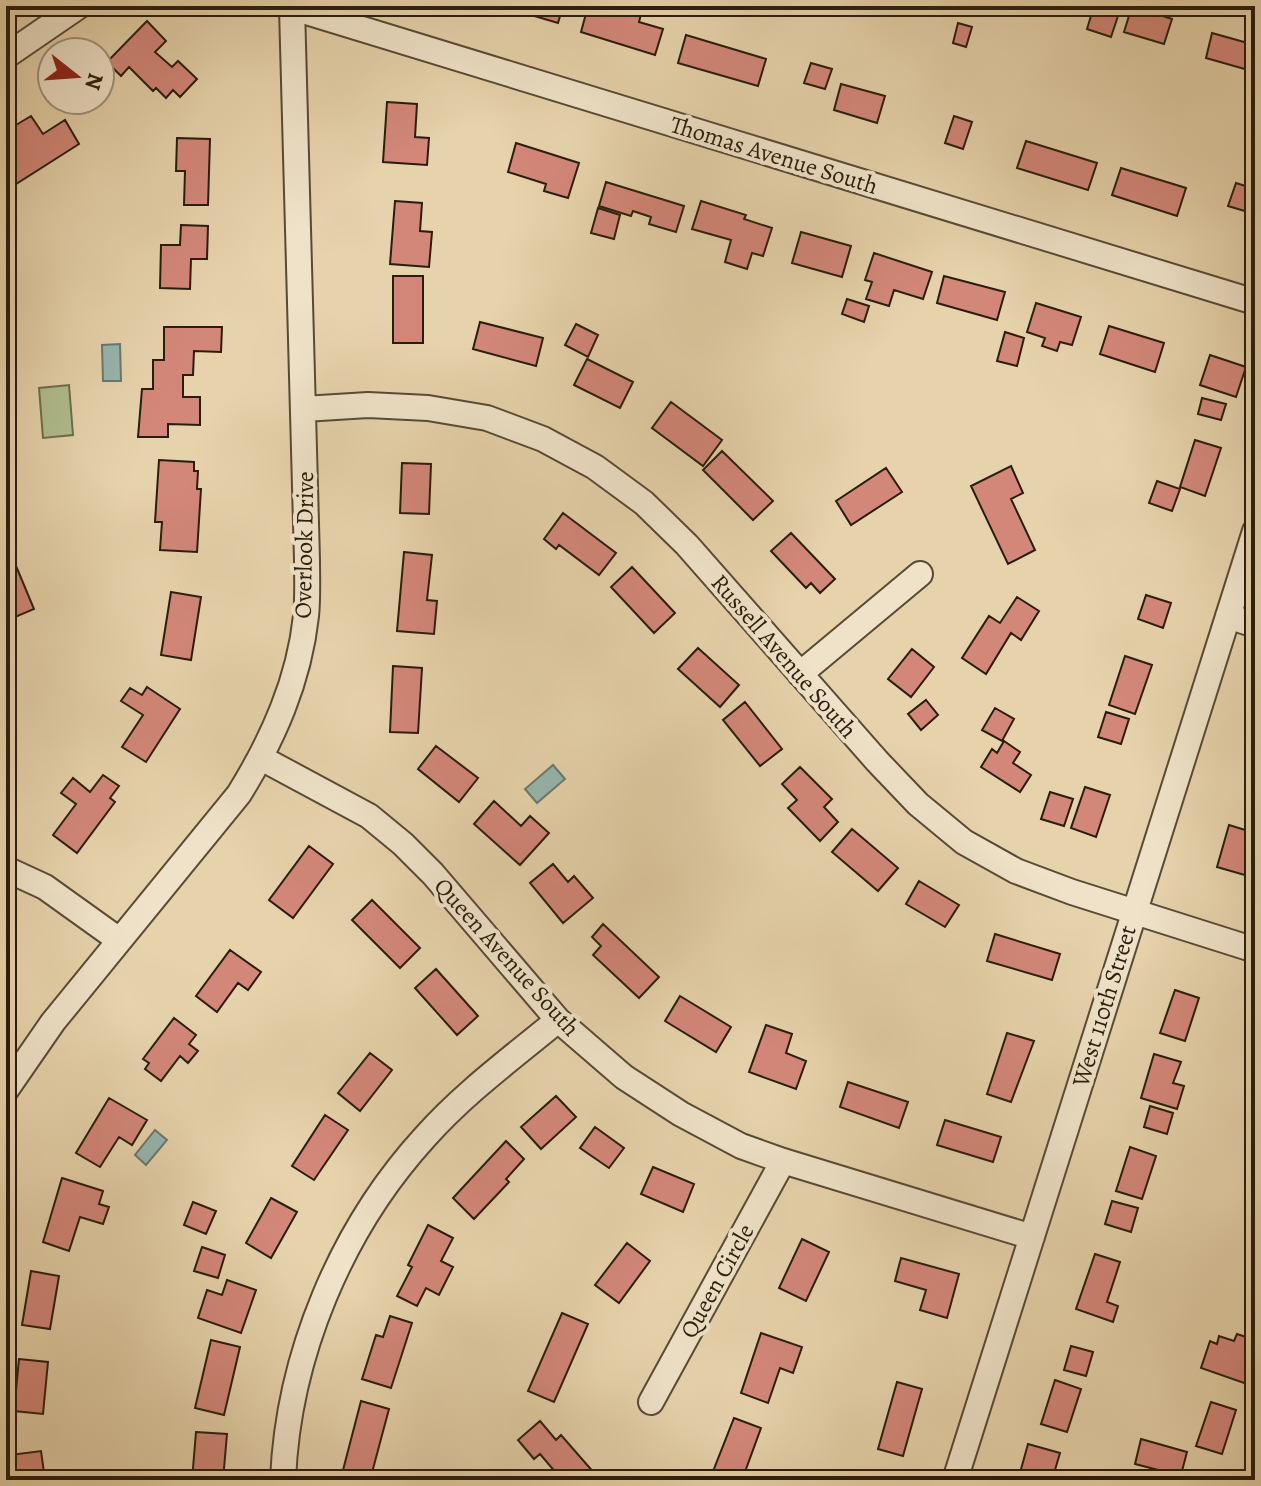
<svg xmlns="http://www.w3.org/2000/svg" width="1261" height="1486" viewBox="0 0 1261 1486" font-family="Alegreya,serif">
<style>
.green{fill:#b0bd8d;stroke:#6d6d4c;stroke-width:2}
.water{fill:#97b6af;stroke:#6b796e;stroke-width:2}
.building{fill:#d38779;stroke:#2a1d0c;stroke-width:2}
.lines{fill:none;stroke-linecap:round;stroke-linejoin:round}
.minor-casing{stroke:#594a34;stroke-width:28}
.minor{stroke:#efe2c8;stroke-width:24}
.labels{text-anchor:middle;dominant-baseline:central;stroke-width:8;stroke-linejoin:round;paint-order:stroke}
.street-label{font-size:24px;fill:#2a1d0c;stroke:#efe2c8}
</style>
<rect width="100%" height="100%" fill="#e6d2ab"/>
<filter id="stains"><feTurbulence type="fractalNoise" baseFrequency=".0025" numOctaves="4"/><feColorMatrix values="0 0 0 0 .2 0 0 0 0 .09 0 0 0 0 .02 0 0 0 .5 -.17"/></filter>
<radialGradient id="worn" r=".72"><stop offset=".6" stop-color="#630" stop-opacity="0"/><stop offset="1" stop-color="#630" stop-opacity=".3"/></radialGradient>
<path class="green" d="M69,385L73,435L43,438L39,388Z"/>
<path class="water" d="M120,344L121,381H103L102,345Z
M553,765L565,779L537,803L525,789Z
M155,1130L167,1140L146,1165L135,1155Z"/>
<path class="building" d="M501,6H563L558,23Z
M588,6L625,16L628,6L642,10L639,22L663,29L655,55L581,32Z
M1094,6L1119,13L1111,37L1087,29Z
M1132,6L1172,19L1164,44L1124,32Z
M147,21L166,41L155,52L172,67L178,61L197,79L180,97L173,90L166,98L156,88L153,91L129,67L121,76L107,62Z
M958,23L972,27L966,47L953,43Z
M1212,33L1255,45V72L1206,58Z
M686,35L766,59L758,86L678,63Z
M811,63L832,69L825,89L804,83Z
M841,84L885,96L877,123L834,110Z
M387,102L417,104L415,137L429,138L427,165L383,162Z
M31,116L43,134L65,120L79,144L16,184L11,175L6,178V131Z
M954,116L972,122L963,149L945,143Z
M177,138L210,139L208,205H184L185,171H176Z
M1026,141L1097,163L1088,190L1017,168Z
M516,143L579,163L568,198L544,191L546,184L508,172Z
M1121,168L1186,188L1177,216L1112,195Z
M606,182L684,206L676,232L649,224L651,217L633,211L631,216L599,206Z
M1236,183L1255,189L1248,212L1228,206Z
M395,201L422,203L420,231L432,232L429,267L390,264Z
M701,201L746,215L744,219L772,228L763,256L752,253L747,269L725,262L731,240L692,229Z
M598,208L620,215L614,239L591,233Z
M1253,209L1255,210V237L1245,234Z
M181,225L208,226L207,259H191L190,289L160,288L161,245H180Z
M801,232L851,246L842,277L792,263Z
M874,253L932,272L923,299L894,290L889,306L866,299L872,282L865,280Z
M393,276H423V343H393Z
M944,276L1005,292L997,320L937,303Z
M847,299L869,306L864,322L842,314Z
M1036,303L1081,317L1072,345L1060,342L1057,351L1042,346L1045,338L1027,332Z
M480,322L543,338L536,366L473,349Z
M576,324L598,335L588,357L565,345Z
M1109,326L1164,343L1155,372L1100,354Z
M164,327H222L221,352L194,351L193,375H183V397H200V425L168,424V437H138L142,389H153V360H164Z
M1005,332L1024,338L1017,366L997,361Z
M1210,355L1246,367L1236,397L1200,385Z
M587,359L633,382L620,408L574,385Z
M1202,398L1226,404L1221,420L1198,414Z
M671,402L722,440L703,466L652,428Z
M1195,440L1221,448L1205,496L1180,487Z
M722,451L773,501L753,520L703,470Z
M159,460L194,462V471H198L197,489H201L197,552L160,550L162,522H155Z
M402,463L431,464L429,514L400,513Z
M1011,466L1023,493L1011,499L1035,550L1008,564L971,486Z
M886,468L902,492L851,525L836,501Z
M1157,481L1180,489L1172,511L1149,503Z
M563,513L616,553L599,575L559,545L556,549L544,539Z
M791,533L835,579L820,593L811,583L806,588L771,551Z
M6,542L34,609L8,620L6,616Z
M404,552L432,555L427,600L437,601L434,634L397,631Z
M632,567L675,613L654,633L611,587Z
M171,592L201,597L191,660L161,655Z
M1146,595L1171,603L1163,628L1138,619Z
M1017,597L1039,611L1021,640L1011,633L986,674L962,658L989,616L1000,623Z
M698,648L739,685L720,707L678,669Z
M912,649L934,667L911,697L888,679Z
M1125,656L1152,665L1135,714L1109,705Z
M393,666L422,668L418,733L390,732Z
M147,687L180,709L146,762L122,747L143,715L121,701L130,688L142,695Z
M926,700L938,715L921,730L908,714Z
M745,702L782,749L760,766L723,720Z
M995,708L1014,719L1002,741L982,730Z
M1106,712L1129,719L1121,744L1098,737Z
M1004,741L1020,752L1013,763L1031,775L1020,792L981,767L992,749L997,753Z
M436,746L478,778L459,802L418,769Z
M800,767L832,799L824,807L838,822L820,841L788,808L797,800L782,784Z
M103,775L119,786L110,798L115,802L77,853L53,835L76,804L61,793L73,778L90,792Z
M1085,787L1110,795L1096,837L1071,828Z
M1050,792L1073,799L1064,826L1041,819Z
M494,801L521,826L530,816L549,833L520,865L474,824Z
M1229,825L1255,833L1248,855L1255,858V878L1217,867Z
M852,829L898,868L878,891L832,852Z
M309,846L333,864L293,918L269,900Z
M553,864L568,882L574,876L593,898L563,923L530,883Z
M919,881L959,905L945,927L906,904Z
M372,900L420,948L400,968L352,920Z
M603,924L659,977L639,998L593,955L601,946L592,937Z
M995,934L1060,954L1052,980L987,961Z
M230,950L261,972L248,990L238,983L217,1012L196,996Z
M436,969L478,1016L457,1035L415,988Z
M1175,990L1199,998L1185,1041L1160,1033Z
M680,996L731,1027L716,1052L665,1021Z
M174,1018L196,1035L189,1044L198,1051L188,1063L180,1056L161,1081L145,1069L149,1063L143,1059Z
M766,1025L792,1034L786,1053L806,1061L796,1089L749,1072Z
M1007,1033L1034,1041L1011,1102L987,1094Z
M370,1053L392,1070L360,1111L338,1093Z
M1154,1054L1181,1062L1173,1083L1184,1086L1177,1109L1141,1098Z
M848,1082L908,1102L899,1128L840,1107Z
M556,1096L576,1117L541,1149L521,1127Z
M109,1098L147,1120L132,1145L119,1137L100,1167L76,1153Z
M1150,1106L1173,1113L1167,1134L1144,1127Z
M325,1115L348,1130L314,1180L292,1166Z
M945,1120L1001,1137L993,1162L937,1145Z
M595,1127L624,1148L609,1168L580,1148Z
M506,1141L524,1159L506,1179L509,1182L474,1219L453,1198Z
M1130,1147L1156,1156L1142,1199L1116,1191Z
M653,1167L694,1184L683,1212L641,1194Z
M62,1178L103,1191L99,1204L109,1207L103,1224L80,1217L69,1251L43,1242Z
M271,1198L297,1212L271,1258L246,1243Z
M1112,1201L1138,1208L1131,1232L1105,1224Z
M193,1202L216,1211L206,1234L184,1225Z
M428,1225L453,1238L441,1261L453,1267L439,1295L426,1288L417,1306L397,1296L412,1267L408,1265Z
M802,1239L829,1252L806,1301L779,1288Z
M627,1243L650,1261L619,1303L595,1285Z
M202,1247L225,1255L218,1278L194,1271Z
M1095,1254L1120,1262L1107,1302L1118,1306L1113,1322L1076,1309Z
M901,1258L959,1274L947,1318L920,1310L926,1290L895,1281Z
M31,1271L59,1276L50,1329L22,1325Z
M227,1280L256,1290L241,1333L198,1318L207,1290L222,1295Z
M562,1313L588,1324L554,1402L528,1391Z
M390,1316L412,1323L391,1388L362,1379L376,1335L383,1337Z
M761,1333L802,1347L793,1373L780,1368L768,1403L741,1393Z
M1237,1334L1255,1340V1362L1247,1384L1201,1368L1210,1341L1217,1344L1219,1336L1234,1341Z
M211,1340L240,1347L224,1415L195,1408Z
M1071,1346L1093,1352L1086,1376L1064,1370Z
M19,1359L48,1362L43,1414L14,1411Z
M1055,1380L1081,1389L1067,1432L1041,1424Z
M897,1382L922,1389L903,1456L878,1449Z
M361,1401L389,1409L370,1480L342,1474Z
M1211,1402L1236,1410L1222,1454L1196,1446Z
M734,1418L761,1428L742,1480H728L712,1474Z
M540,1421L556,1440L561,1435L595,1474L588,1480H562L540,1454L534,1459L518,1440Z
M196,1432L227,1434L223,1480H192Z
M1141,1439L1187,1452L1182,1471L1214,1480H1164L1166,1472L1135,1464Z
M1028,1444L1060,1453L1052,1480H1018Z
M41,1451L45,1480H14L10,1455Z"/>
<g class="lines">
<g class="minor-casing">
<path id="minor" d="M287,6L1255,302
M6,56L79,6
M304,409L368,405L428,408L487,418L543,439L595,467L644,503L687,545L877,761L918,804L964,842L1016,871L1072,892L1255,950
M1228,616L1255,625
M800,674L920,574
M261,758L369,816L403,844L433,874L558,1020L624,1077L681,1114L741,1146L783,1161L1032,1237
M6,869L45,887L119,940
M6,1090L53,1022L239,794C273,739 299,681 306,616C308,598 307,578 307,560L292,8
M651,1402L783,1161
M283,1480C288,1356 341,1229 425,1137C464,1093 512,1058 558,1020
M955,1480L1255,531"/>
</g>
<use href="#minor" class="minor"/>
</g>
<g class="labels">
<g class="street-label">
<text transform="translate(774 155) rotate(17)">Thomas Avenue South</text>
<text transform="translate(304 545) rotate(-89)">Overlook Drive</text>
<text transform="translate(784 656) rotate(49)">Russell Avenue South</text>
<text transform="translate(507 957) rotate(48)">Queen Avenue South</text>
<text transform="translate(1104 1006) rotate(-73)">West 110th Street</text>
<text transform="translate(717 1281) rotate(-61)">Queen Circle</text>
</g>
</g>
<rect width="1261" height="1486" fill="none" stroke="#e6d2ab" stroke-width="32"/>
<rect x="8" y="8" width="1245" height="1470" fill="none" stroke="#2a1d0c" stroke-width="4"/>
<rect x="16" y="16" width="1229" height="1454" fill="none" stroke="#2a1d0c" stroke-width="2"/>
<g transform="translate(76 76) rotate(107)"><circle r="38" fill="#efe2c8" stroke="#a0937d" stroke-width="2"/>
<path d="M0-6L14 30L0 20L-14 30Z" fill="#8f2418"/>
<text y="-12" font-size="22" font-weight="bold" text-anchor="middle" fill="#2a1d0c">N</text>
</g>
<rect width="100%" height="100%" filter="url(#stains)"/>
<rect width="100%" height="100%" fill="url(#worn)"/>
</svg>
